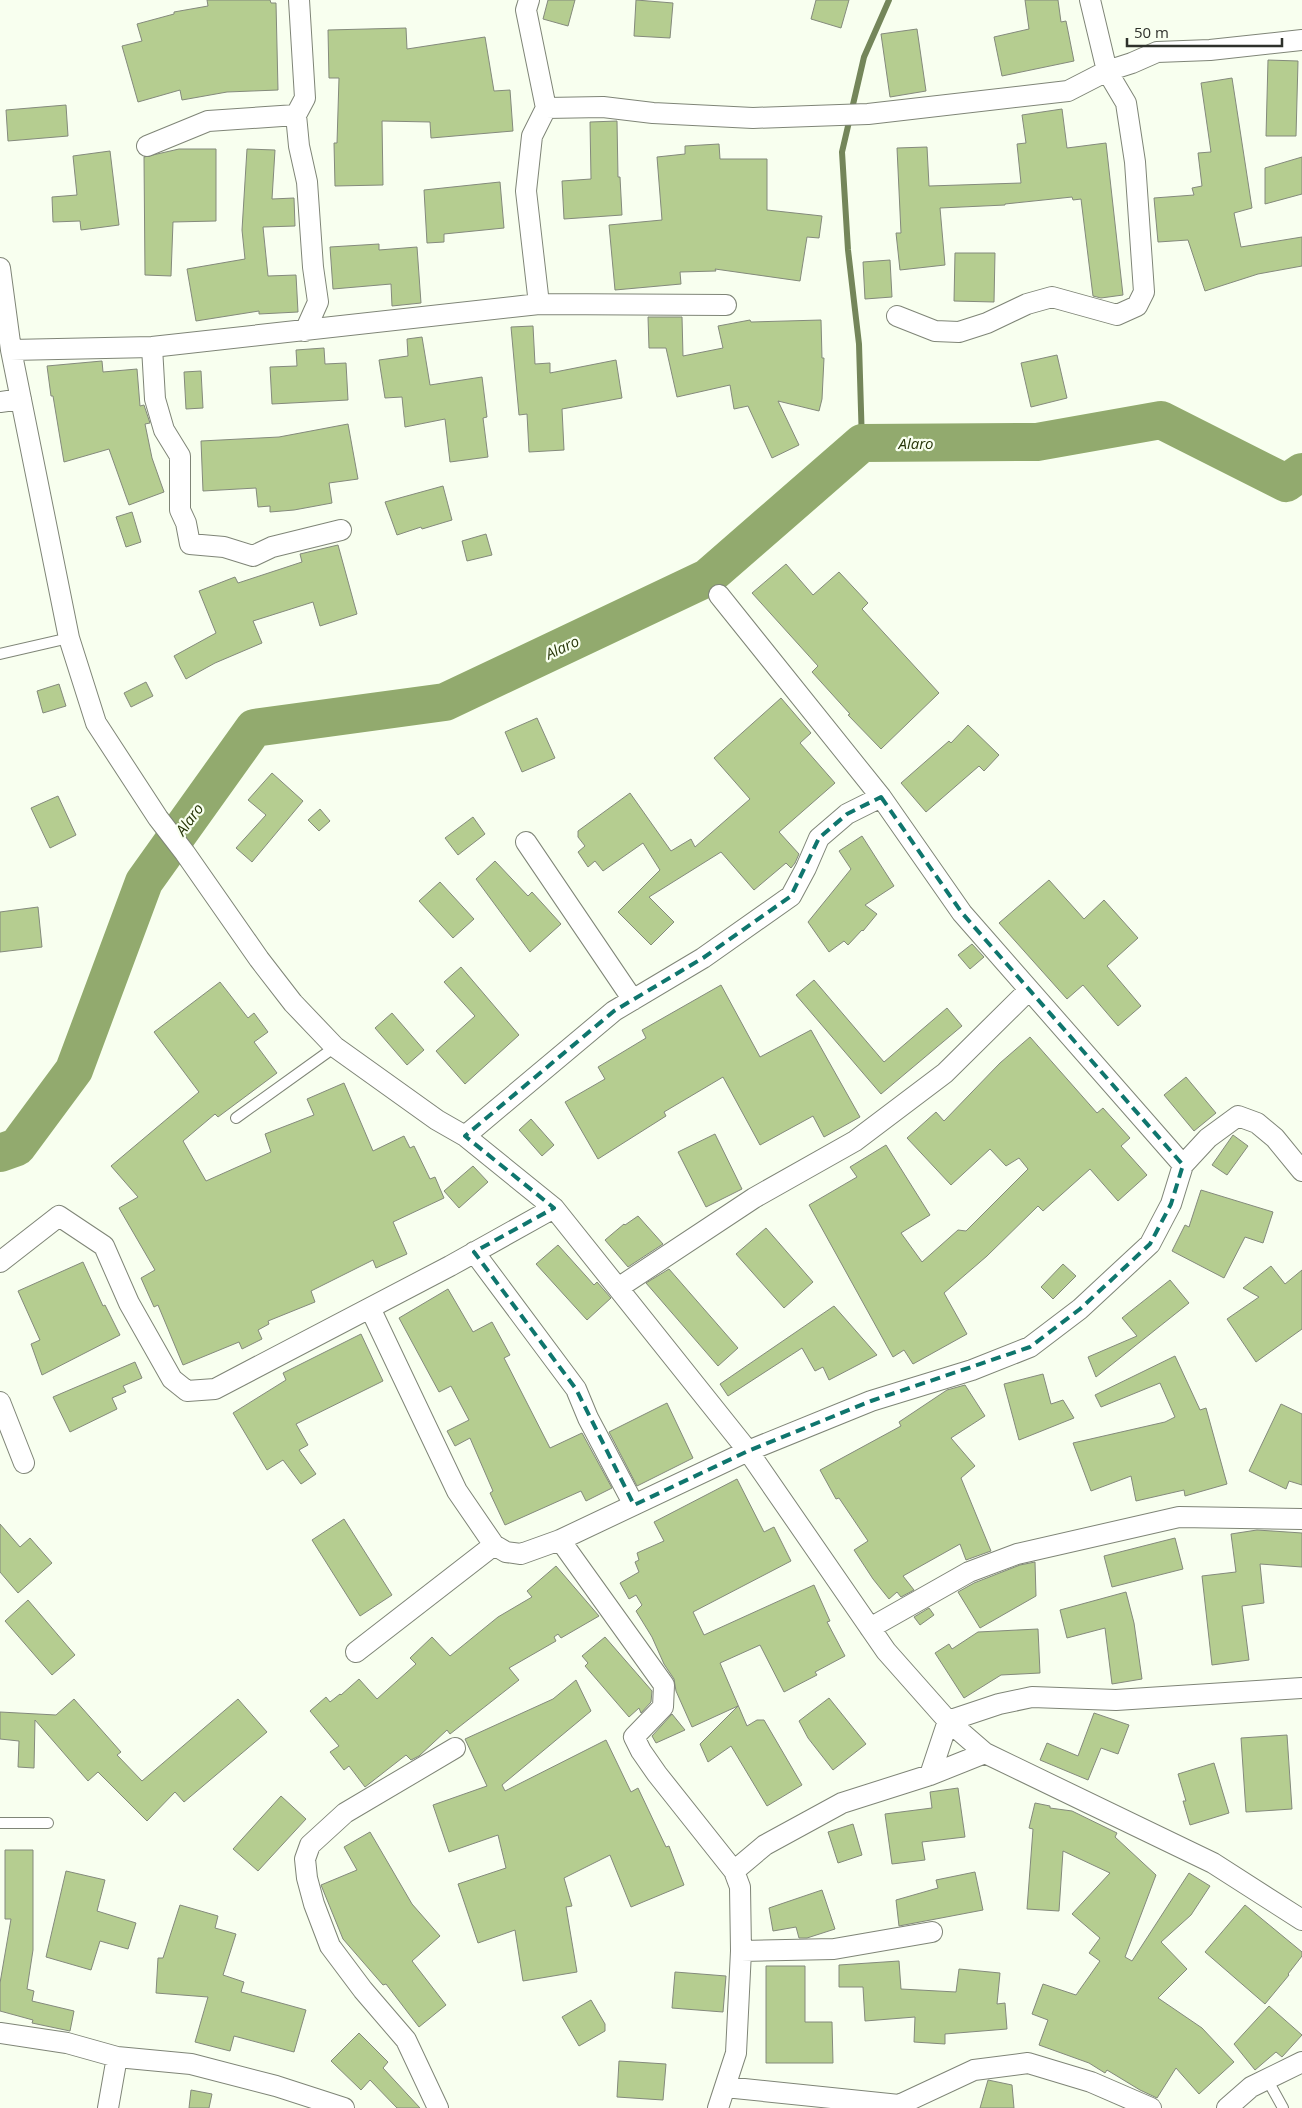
<svg xmlns="http://www.w3.org/2000/svg" width="1302" height="2108" viewBox="0 0 1302 2108" font-family="'Open Sans',sans-serif">
<style>
.lines{fill:none;stroke-linecap:round;stroke-linejoin:round}
.stream{stroke:#74865a;stroke-width:6}
.river{stroke:#92aa6e;stroke-width:38}
.building{fill:#b5cd90;stroke:#848a7c}
.service-casing{stroke:#7f8577;stroke-width:12}
.minor-casing{stroke:#7f8577;stroke-width:22}
.service{stroke:#fff;stroke-width:10}
.minor{stroke:#fff;stroke-width:20}
.marked{fill:none;stroke:#0f766e;stroke-width:4;stroke-dasharray:10 6;stroke-linejoin:round}
.labels{text-anchor:middle;dominant-baseline:central;stroke-width:4.5;stroke-linejoin:round;paint-order:stroke}
.water-label{font-size:15px;font-style:italic;fill:#273608;stroke:#f8ffef}
</style>
<rect width="100%" height="100%" fill="#f8ffef"/>
<g class="lines">
<path class="stream" d="M862,443L859,344L848,250L842,152L864,57L889,0"/>
<path class="river" d="M0,1153L17,1147L74,1070L144,882L254,728L445,702L707,578L862,443L1037,442L1161,420L1286,483L1302,472"/>
</g>
<path class="building" d="M207,0H270L271,3H276L278,90L227,92L182,100L180,90L138,102L122,46L142,41L137,24L174,14V12L208,6Z
M548,0H575L568,26L543,19Z
M636,0L673,3L670,38L634,36Z
M816,0H849L841,28L811,19Z
M1025,0H1058L1061,22L1066,21L1074,61L1002,76L994,37L1029,29Z
M406,28L407,49L485,37L494,91L510,90L513,131L431,138L430,122L382,121L383,185L335,186L334,143H337L339,78H329L328,30Z
M917,29L926,91L890,97L881,34Z
M1268,60L1298,61L1296,136H1266Z
M1232,78L1252,208L1234,213L1241,247L1302,237V266L1258,274L1205,291L1188,240L1158,242L1154,198L1194,195L1192,188L1202,186L1198,153L1211,152L1201,83Z
M66,105L68,136L8,141L6,110Z
M1062,109L1067,148L1106,143L1123,295L1101,298L1093,296L1081,199L1073,200L1072,197L1005,204V205L940,208L945,265L900,270L896,233H901L897,148L927,147L929,186L1021,183L1017,144L1026,143L1022,115Z
M617,121L618,177H620L622,215L564,219L562,181L591,179L590,122Z
M719,144L720,159H767V210L822,216L819,238L807,237L800,281L715,269L716,271L680,272L681,284L615,290L609,225L662,220L657,157L685,154V146Z
M179,149H216V221L173,222L171,276L145,275L144,157Z
M247,149L275,150L272,199L294,198L295,226L263,227L268,276L296,275L298,312L259,314V311L196,321L187,269L245,259L242,230Z
M110,151L119,225L81,230L80,221L53,222L52,197L77,195L73,156Z
M1302,157V194L1265,204V168Z
M500,182L504,228L444,234V242L427,243L424,190Z
M379,244V250L417,247L421,303L392,306L391,284L333,289L330,247Z
M955,253H995L994,302L954,301Z
M890,260L892,297L865,299L863,262Z
M648,317H682L683,356L723,348L718,326L750,320L751,322L821,320L822,358H824L822,399L819,411L778,401L799,445L772,458L748,406L734,409L730,385L677,397L666,348H649Z
M533,326L535,364L550,363V373L616,360L622,398L562,409L564,450L529,452L527,414L519,415L511,327Z
M422,337L430,385L482,377L487,417L483,418L488,457L450,462L445,419L405,427L402,397L385,398L379,360L408,356L407,339Z
M324,348L325,364L346,363L348,400L272,404L270,367L297,366L296,350Z
M1057,355L1067,398L1031,407L1021,363Z
M102,361L103,372L137,369L140,406L144,405L150,423L145,424L152,458L164,492L129,505L109,449L64,462L53,396H51L47,366Z
M201,371L203,408L186,409L184,372Z
M348,424L358,479L329,483L332,503L294,510L270,512V506L258,507L256,488L203,491L201,441L279,437Z
M443,486L452,520L422,529L421,527L397,535L385,502Z
M132,512L141,542L126,547L116,517Z
M486,534L492,555L467,561L462,541Z
M338,545L357,614L320,626L313,602L253,621L262,643L215,663L186,679L174,656L216,633L199,591L235,577L238,583L302,562L300,554Z
M786,564L813,595L839,572L868,603L862,609L939,693L881,749L848,715L850,714L812,672L818,666L752,593Z
M146,682L153,696L131,707L124,693Z
M59,684L66,706L43,713L37,691Z
M781,698L811,733L800,743L835,783L779,832L799,854L795,863L791,868L786,863L754,890L721,852L649,897L674,922L651,945L618,912L660,870L643,843L603,871L595,861L588,867L578,852L585,846L578,837V831L630,793L671,851L691,839L695,847L750,799L714,758Z
M537,718L555,758L522,772L505,732Z
M968,725L999,755L984,771L979,766L926,812L901,783L949,741L951,743Z
M272,773L303,801L252,862L236,848L266,815L248,800Z
M58,796L76,835L50,848L31,808Z
M320,809L330,821L319,831L308,820Z
M473,817L485,834L458,855L445,838Z
M862,836L894,886L865,905L877,914L863,931L862,930L848,945L844,941L829,952L808,922L851,869L839,851Z
M495,861L528,896L532,892L561,924L530,952L476,879Z
M1049,880L1084,919L1104,900L1138,938L1107,966L1141,1006L1118,1026L1083,985L1067,999L999,923Z
M440,882L474,919L453,938L419,901Z
M38,907L42,947L0,952V912Z
M972,944L984,957L970,969L958,955Z
M461,967L519,1035L465,1084L436,1051L475,1016L444,982Z
M814,980L884,1062L947,1008L962,1026L881,1094L796,995Z
M220,982L248,1018L254,1013L268,1032L254,1042L277,1073L218,1117L215,1114L183,1141L206,1181L271,1152L265,1134L314,1115L307,1099L344,1083L373,1151L404,1136L410,1148L414,1146L430,1179L435,1177L444,1198L393,1222L407,1254L376,1268L373,1260L311,1291L315,1302L268,1321L269,1324L258,1330L262,1339L242,1349L239,1342L183,1365L158,1305L154,1307L141,1278L155,1270L119,1208L138,1197L111,1166L199,1092L154,1032Z
M721,985L760,1057L811,1030L860,1117L824,1137L813,1116L760,1145L723,1077L664,1112L666,1116L598,1159L565,1102L605,1079L598,1067L646,1038L642,1030Z
M392,1013L424,1050L407,1065L375,1028Z
M1030,1037L1097,1113L1103,1108L1130,1138L1121,1146L1147,1175L1118,1201L1090,1169L1043,1211L1038,1206L987,1256L944,1293L967,1334L913,1364L904,1350L893,1357L809,1205L857,1177L850,1167L886,1145L930,1215L901,1233L922,1262L958,1230L966,1231L1028,1169L1019,1158L1006,1166L990,1149L951,1185L907,1138L936,1112L944,1121L1000,1063Z
M1186,1077L1216,1113L1194,1131L1164,1095Z
M531,1119L554,1145L542,1156L519,1130Z
M715,1134L742,1189L706,1207L678,1152Z
M1233,1135L1248,1146L1227,1175L1212,1165Z
M473,1166L488,1182L459,1208L444,1191Z
M1201,1190L1273,1212L1263,1243L1245,1237L1224,1278L1172,1251L1185,1225L1189,1227Z
M638,1216L663,1244L628,1267L605,1240L624,1224L625,1225Z
M766,1228L813,1282L784,1308L736,1254Z
M558,1245L594,1285L597,1282L611,1298L587,1320L536,1264Z
M83,1262L103,1306L105,1305L120,1335L42,1375L31,1344L40,1340L18,1291Z
M1063,1264L1076,1276L1053,1299L1041,1287Z
M1271,1266L1285,1284L1302,1270V1329L1256,1362L1227,1319L1259,1297L1243,1288Z
M669,1269L738,1348L718,1366L646,1283Z
M1170,1280L1189,1303L1096,1377L1088,1357L1137,1336L1122,1318Z
M448,1289L473,1332L492,1322L510,1355L504,1358L550,1448L582,1433L612,1488L586,1501L581,1491L505,1525L490,1493L493,1491L470,1438L455,1446L447,1431L469,1420L451,1386L439,1392L399,1318Z
M834,1306L877,1355L829,1380L823,1367L815,1371L802,1348L728,1396L720,1384Z
M361,1334L383,1381L296,1424L308,1445L299,1450L316,1474L301,1484L283,1460L267,1470L233,1413L286,1380L283,1373Z
M1175,1356L1200,1410L1206,1408L1227,1484L1185,1496L1184,1490L1136,1501L1131,1476L1091,1491L1073,1443L1165,1422L1175,1417L1160,1383L1101,1407L1095,1395Z
M135,1362L142,1378L123,1386L126,1392L112,1398L117,1409L70,1432L53,1397Z
M1043,1374L1051,1404L1063,1400L1074,1418L1019,1440L1004,1384Z
M965,1385L985,1416L951,1438L975,1466L961,1478L991,1551L966,1560L960,1544L903,1576L914,1590L901,1597L897,1592L889,1599L873,1579L854,1550L868,1541L839,1498L836,1499L820,1470L901,1426L899,1422L947,1390Z
M667,1403L693,1458L637,1486L609,1432Z
M1281,1404L1302,1414V1485L1289,1481L1286,1489L1249,1471Z
M737,1479L764,1532L774,1527L791,1561L693,1612L704,1635L814,1585L830,1621L827,1622L845,1656L815,1672L817,1675L784,1692L760,1645L720,1663L747,1726L757,1720H764L802,1785L767,1806L731,1746L708,1762L700,1744L738,1706L692,1727L676,1691L674,1679L664,1664L652,1637L636,1611L642,1605L636,1595L629,1599L620,1583L639,1572L635,1562L639,1560L637,1553L664,1541L654,1522Z
M344,1519L392,1595L360,1616L312,1540Z
M0,1524L20,1547L30,1538L52,1563L18,1593L0,1572Z
M1257,1530L1302,1533V1567L1260,1564L1264,1603L1242,1606L1249,1660L1212,1665L1202,1576L1236,1572L1231,1534Z
M1175,1538L1183,1569L1112,1587L1104,1556Z
M1035,1562L1036,1596L980,1628L958,1592L974,1583L1020,1565Z
M556,1566L599,1616L561,1638L558,1634L554,1637L556,1641L509,1668L519,1680L450,1734L447,1730L419,1756L411,1760L406,1755L365,1787L349,1766L344,1770L330,1752L339,1746L310,1711L326,1697L330,1702L340,1694L341,1695L359,1679L377,1699L416,1664L410,1658L432,1637L450,1656L498,1617L532,1597L527,1591Z
M1126,1592L1134,1623L1142,1679L1112,1684L1105,1628L1067,1638L1060,1610Z
M28,1600L75,1655L52,1675L5,1621Z
M929,1608L934,1615L920,1625L914,1617Z
M1038,1629L1040,1673L1001,1675L964,1698L935,1653L949,1644L952,1649L978,1632Z
M605,1637L652,1691L651,1702L641,1713L639,1708L629,1717L585,1666L588,1663L582,1656Z
M576,1680L591,1711L502,1785L505,1791L606,1740L631,1792L638,1788L666,1847L669,1846L684,1885L631,1907L610,1855L564,1878L572,1906L566,1907L577,1972L523,1981L515,1930L478,1943L458,1884L506,1868L498,1835L449,1852L433,1805L487,1786L465,1739L553,1699Z
M829,1698L866,1744L833,1770L808,1738L799,1721Z
M74,1699L121,1752L117,1755L142,1781L238,1699L267,1732L184,1802L175,1792L147,1821L98,1772L88,1781L35,1720L34,1768L18,1767L19,1741L0,1739V1712L56,1715Z
M1094,1713L1129,1725L1118,1754L1101,1748L1088,1780L1040,1760L1047,1743L1078,1756Z
M672,1714L685,1730L656,1743L652,1736Z
M1287,1735L1292,1809L1246,1812L1241,1738Z
M1214,1763L1229,1813L1190,1825L1183,1801H1186L1178,1774Z
M958,1788L965,1837L922,1842L925,1860L892,1864L885,1814L932,1808L930,1792Z
M281,1796L306,1819L258,1871L233,1849Z
M1035,1803L1050,1806V1808L1072,1811L1117,1833L1115,1837L1156,1875L1125,1957L1132,1961L1189,1873L1210,1886L1191,1915L1161,1942L1187,1969L1158,1998L1202,2028L1234,2062L1199,2094L1176,2068L1157,2098L1140,2090L1107,2070L1105,2073L1089,2063L1039,2045L1048,2020L1032,2014L1043,1984L1076,1995L1100,1961L1089,1953L1100,1938L1072,1914L1110,1873L1063,1851L1059,1911L1027,1909L1033,1829L1029,1828Z
M853,1824L862,1855L838,1863L828,1832Z
M370,1832L412,1904L440,1936L412,1961L446,2005L419,2027L386,1984L383,1985L343,1939L321,1885L357,1870L344,1847Z
M5,1850H33V1950L27,1989L34,1991L32,2001L74,2011L70,2031L32,2023L33,2020L0,2011V1983L11,1919H5Z
M66,1871L105,1880L97,1911L136,1923L128,1949L100,1941L91,1970L46,1957Z
M975,1872L983,1910L899,1926L896,1900L938,1888L936,1880Z
M822,1890L835,1929L807,1938H799L796,1927L773,1931L769,1908Z
M180,1905L218,1916L215,1928L236,1934L223,1975L244,1982L241,1992L306,2010L294,2052L234,2036L230,2051L195,2042L208,1997L156,1993L158,1958H163Z
M1245,1905L1302,1952V1956L1288,1974L1289,1975L1265,2004L1205,1952Z
M899,1961L901,1989L956,1992L959,1969L1000,1973L997,2004L1005,2003L1007,2029L945,2034V2044L914,2042L915,2017L865,2021L863,1987H839V1965Z
M766,1966H805V2022H832L833,2063H766Z
M675,1972L726,1976L723,2012L672,2008Z
M591,2000L605,2024V2031L579,2046L562,2017Z
M1269,2006L1302,2035L1282,2057L1276,2052L1255,2070L1234,2044Z
M359,2033L388,2062L383,2068L420,2108H397L370,2080L361,2090L331,2061Z
M619,2061L666,2064L663,2100L617,2097Z
M988,2080L1012,2085L1014,2108H980Z
M191,2090L212,2094L209,2108H189Z"/>
<g class="lines">
<g class="service-casing">
<path id="service" d="M0,654L69,638
M236,1118L335,1047
M0,1823H48
M1267,2079L1283,2108"/>
</g>
<g class="minor-casing">
<path id="minor" d="M299,0L305,98L296,115L299,146L307,182L313,267L318,302L305,331
M546,108L603,107L653,113L753,118L868,114L1068,91L1107,71L1132,63L1157,52L1210,50L1302,40
M147,146L208,121L296,115
M0,268L11,350L69,638L96,723L158,818L185,853L259,959L293,1003L335,1047L437,1120L465,1136L554,1208L748,1451L886,1651L948,1721L985,1753L1213,1863L1302,1920
M539,304L726,305
M897,316L935,331L959,332L987,323L1027,304L1052,297L1117,315L1137,306L1144,292L1135,162L1126,103L1107,71L1090,0
M152,347L155,399L164,430L180,456V510L186,523L190,544L224,547L253,556L272,547L341,530
M11,350L152,347L539,304L526,191L532,136L546,108L526,10L529,0
M0,402L21,399
M526,842L633,1000
M465,1136L614,1011L703,958L791,896L806,868L819,838L847,814L881,797
M1183,1165L1208,1138L1238,1116L1257,1123L1275,1138L1302,1171
M474,1252L576,1389L588,1418L634,1505
M0,1262L59,1216L104,1246L129,1303L172,1379L187,1391L215,1389L450,1266L554,1208
M618,1288L754,1198L855,1141L945,1073L1029,990
M370,1308L457,1491L494,1545L506,1552L521,1554L560,1540L748,1451L871,1401L972,1370L1030,1347L1080,1309L1150,1244L1171,1204L1183,1165L962,913L881,797L719,595
M0,1402L24,1463
M560,1540L664,1685L663,1707L634,1737L641,1751L657,1774L734,1871
M870,1628L969,1572L1017,1554L1179,1517L1302,1519
M356,1652L494,1545
M930,1775L948,1721L999,1704L1032,1697L1116,1700L1302,1688
M741,1951L834,1949L932,1932
M0,2033L67,2043L117,2057L191,2064L276,2086L344,2108
M725,2087L899,2105L974,2070L1028,2063L1091,2082L1151,2108
M108,2108L117,2057
M438,2108L406,2040L363,1990L330,1946L314,1904L307,1878L305,1859L310,1845L345,1813L455,1748
M718,2108L736,2053L741,1951L740,1887L734,1871L765,1845L842,1803L930,1775L985,1753
M1227,2108L1251,2087L1302,2062"/>
</g>
<use href="#service" class="service"/>
<use href="#minor" class="minor"/>
</g>
<path class="marked" d="M881,797L962,913L1183,1165L1171,1204L1150,1244L1080,1309L1030,1347L871,1401L748,1451L634,1505L576,1389L474,1252L554,1208L465,1136L614,1011L703,958L791,896L819,838L847,814Z"/>
<g class="labels">
<g class="water-label">
<text x="916" y="443">Alaro</text>
<text transform="translate(562 647) rotate(-25)">Alaro</text>
<text transform="translate(189 819) rotate(-54)">Alaro</text>
</g>
</g>
<path d="M1127 38v8h155v-8" fill="none" stroke="#2e312b" stroke-width="2.5"/>
<text x="1134" y="38" font-size="15" fill="#2e312b" stroke="#f8ffef" stroke-width="4" paint-order="stroke">50 m</text>
</svg>
